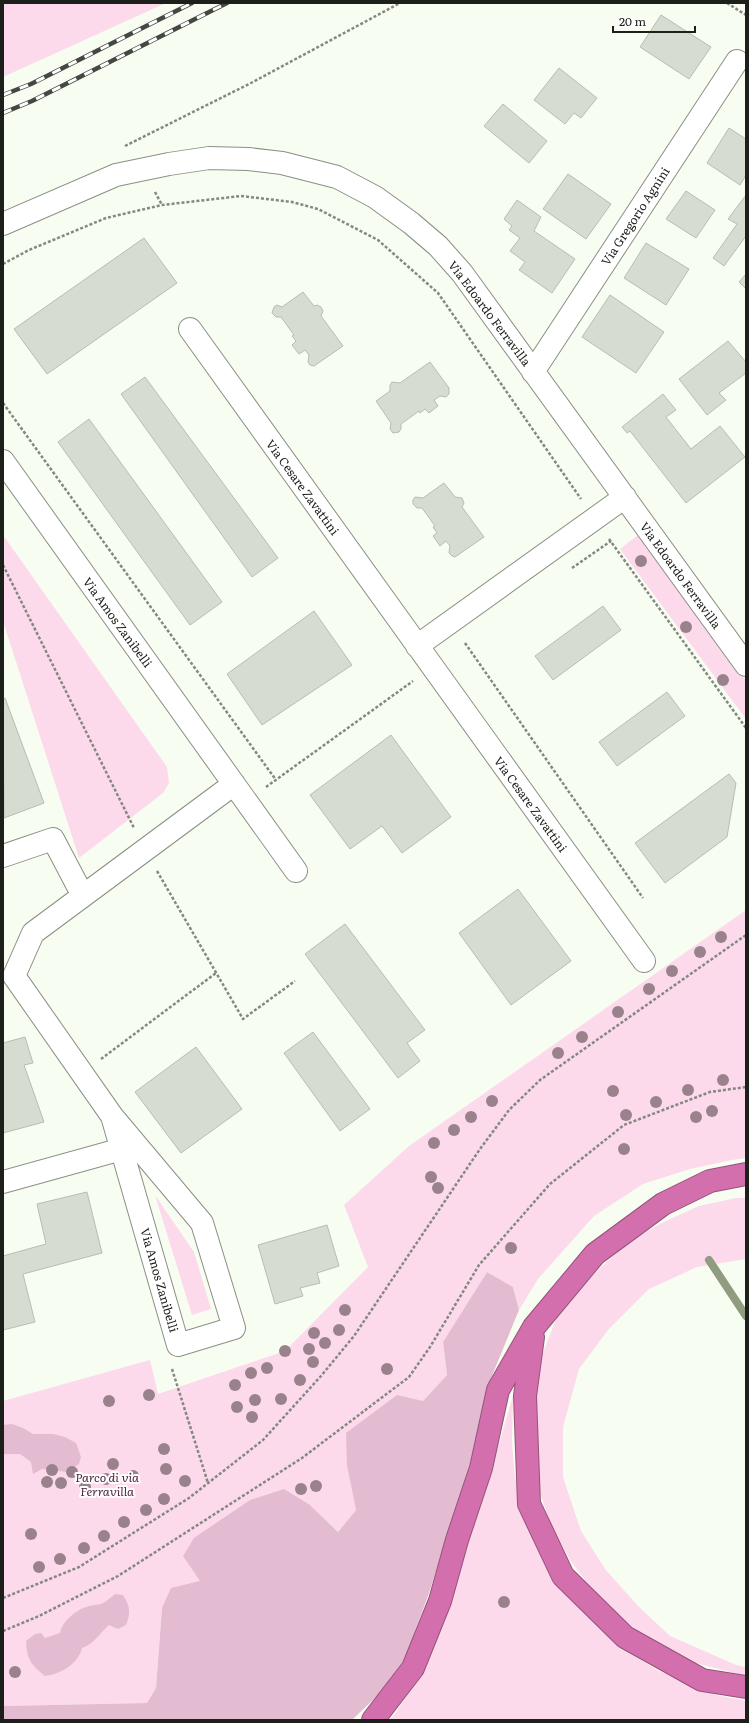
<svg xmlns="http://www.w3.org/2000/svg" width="749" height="1723" viewBox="0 0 749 1723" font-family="Literata,serif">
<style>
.green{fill:#fcdaec}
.forest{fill:#e3bcd2}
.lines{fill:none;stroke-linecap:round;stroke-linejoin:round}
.stream{stroke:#8f9c80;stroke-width:8}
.building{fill:#d6dccf;stroke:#b7bdb1}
.street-casing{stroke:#8a9084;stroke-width:24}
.highway-casing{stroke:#94537a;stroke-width:24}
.path{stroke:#848880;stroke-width:2.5;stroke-dasharray:3 2;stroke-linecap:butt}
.street{stroke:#fff;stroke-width:22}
.highway{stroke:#d46fad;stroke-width:22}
.rail-casing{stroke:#454742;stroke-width:4.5}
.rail{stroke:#fff;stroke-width:3;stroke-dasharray:9;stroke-linecap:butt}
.tree{fill:#9a828d}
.labels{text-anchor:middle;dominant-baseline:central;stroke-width:4;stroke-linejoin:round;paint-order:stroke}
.street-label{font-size:12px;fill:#1d1f1b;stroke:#fff}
.park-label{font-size:12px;font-style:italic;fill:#4d1d3c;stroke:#fff}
</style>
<rect width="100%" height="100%" fill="#f7fdf1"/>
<path class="green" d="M3,3H166L3,77Z
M3,535L167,767L169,783L163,793L79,858L3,621Z
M638,535L746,680V719L620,549Z
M746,910V1158L732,1160L690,1169L643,1184L594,1216L538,1279L519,1310L513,1287L487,1272L443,1342L447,1375L423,1401L347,1466L356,1510L338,1532L310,1505L162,1608L156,1688L147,1703L3,1706V1401L150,1360L158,1394L285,1351L368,1267L344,1205L409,1146Z
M155,1195L194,1252L211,1309L192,1315Z
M736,1198H746V1259L697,1267L649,1289L608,1330L579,1369L563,1427V1477L581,1531L605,1569L638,1606L670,1636L736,1665L746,1667V1676L684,1660L649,1640L622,1619L591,1588L570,1560L551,1525L538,1487L531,1435L539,1363L558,1314L600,1268L635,1237L668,1220L699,1206Z
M513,1396L512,1443L515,1477L528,1526L605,1630L632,1654L657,1670L716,1695L746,1701V1720H389L395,1714L422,1672L491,1471Z"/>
<path class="forest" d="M487,1272L513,1287L519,1310L489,1383L470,1463L428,1596L404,1660L377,1696L352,1720H3V1706L147,1703L156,1688L162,1608L171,1588L200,1581L183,1556L194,1538L250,1500L284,1489L310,1505L338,1532L356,1510L347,1466L346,1433L397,1395L423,1401L447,1375L443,1342Z
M12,1424L23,1428L33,1434H53L65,1437L76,1443L81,1457L79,1464L67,1472L42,1469L33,1474L31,1462L20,1454H3V1425Z
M115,1594L123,1595C130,1606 131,1612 126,1625L118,1629L109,1625C99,1634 95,1643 82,1648C78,1664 61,1674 45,1676C31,1665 27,1660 26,1641L35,1634L41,1633L45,1638L60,1633C62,1621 77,1609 89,1606C93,1605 97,1605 101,1604C106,1602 110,1598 115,1594Z"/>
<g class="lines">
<path class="stream" d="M709,1260L746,1316"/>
</g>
<path class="building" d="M661,15L711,47L689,79L640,47Z
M559,68L597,98L581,118L574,113L565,124L534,100Z
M503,104L547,141L529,163L484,126Z
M729,128L746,139V175L740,185L707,163Z
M568,174L611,204L586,239L543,209Z
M686,191L715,210L696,238L666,219Z
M746,195V236L724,266L713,258L737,224L728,219Z
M517,200L541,217L534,231L575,259L552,293L519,270L525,262L510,251L520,238L509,230L512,226L504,219Z
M144,238L177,283L47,374L14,329Z
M646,243L689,269L666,305L624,278Z
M746,274V289L739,282Z
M303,292L314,306L317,305L321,307L323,311L321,316L343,346L314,366L310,365L308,362L309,355L305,350L299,354L292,345L296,341L292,336L294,335L281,317H276L272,313L274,307L277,305L282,307Z
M610,295L664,332L636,373L582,337Z
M728,341L746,362V373L719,393L726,400L707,415L679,379Z
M430,362L449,388V394L446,397L440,396L434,400L438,406L429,413L425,409L420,413L419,411L401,424V429L399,432L393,433L390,429L391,423L376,401L390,391V385L392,382L400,383Z
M145,377L278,558L252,577L121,394Z
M663,394L676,410L666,417L691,449L720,426L745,457L686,503L630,431L627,433L622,427Z
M89,419L222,602L190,625L58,442Z
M444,483L455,497L462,498L464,503L462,507L484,537L455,557L452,556L449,553L450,546L446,541L440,546L433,536L437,533L433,527L435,526L422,508H417L413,504V500L415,497L423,498Z
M603,606L621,630L553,680L535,656Z
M314,611L352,665L262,725L227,674Z
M667,692L685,716L617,766L599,742Z
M5,698L44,803L4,818L3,699Z
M391,735L451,817L402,853L382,826L350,849L310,795Z
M729,774L736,783L727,837L665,883L635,843Z
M518,889L571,961L511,1005L459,933Z
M345,924L425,1030L407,1043L420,1061L398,1078L305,954Z
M313,1032L370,1109L340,1131L284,1053Z
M25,1037L33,1063L24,1065L44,1122L3,1133V1043Z
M196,1047L242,1109L181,1153L135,1092Z
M87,1192L102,1253L23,1274L35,1322L3,1330V1256L46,1244L37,1204Z
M327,1225L339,1266L317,1273L320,1283L300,1288L303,1296L275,1304L258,1245Z"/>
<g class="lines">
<g class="street-casing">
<path id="street" d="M3,224L116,175L169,164L209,158L248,159L282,163L337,177L375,197L411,223L438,246L462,273L746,665
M190,329L644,961
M533,372L737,61
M3,461L296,871
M417,646L625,497
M3,856L53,839L83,896
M112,1116L202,1223L234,1328L178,1345L112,1116L14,976L33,933L234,784
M3,1182L122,1149"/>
</g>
<g class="highway-casing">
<path id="highway" d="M533,1337L525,1396L529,1504L563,1576L625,1637L702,1680L746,1687
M373,1720L413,1668L440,1601L457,1540L481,1468L498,1390L534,1327L595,1254L663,1204L710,1181L746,1174"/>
</g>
<path class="path" d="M727,3L746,15
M125,146L251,83L400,3
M155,192L162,205
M3,264L29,250L106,218L162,205L241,196L292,202L318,209L378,240L438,293L581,499
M3,403L276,780
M609,539L746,728
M3,565L134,828
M572,568L611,541
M465,643L643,898
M266,787L413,681
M157,871L243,1019L295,981
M101,1059L216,973
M172,1369L208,1483
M3,1598L79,1567L189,1498L263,1440L321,1376L354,1336L480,1149L509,1110L540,1080L746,935
M3,1631L39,1616L118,1576L302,1458L409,1377L430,1347L479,1265L550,1184L624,1125L710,1092L746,1087"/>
<use href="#street" class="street"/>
<use href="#highway" class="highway"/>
<g class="rail-casing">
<path id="rail" d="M3,95L31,84L192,3
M3,113L32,101L227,3"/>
</g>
<use href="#rail" class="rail"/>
</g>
<g class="tree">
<circle cx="641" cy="561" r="6"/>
<circle cx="686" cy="627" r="6"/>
<circle cx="723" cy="680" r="6"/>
<circle cx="721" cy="937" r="6"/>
<circle cx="700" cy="952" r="6"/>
<circle cx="672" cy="971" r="6"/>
<circle cx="649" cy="989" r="6"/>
<circle cx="618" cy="1012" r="6"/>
<circle cx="582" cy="1037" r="6"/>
<circle cx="558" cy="1053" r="6"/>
<circle cx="723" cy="1080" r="6"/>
<circle cx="688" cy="1090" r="6"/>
<circle cx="613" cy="1091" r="6"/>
<circle cx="492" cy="1101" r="6"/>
<circle cx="656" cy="1102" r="6"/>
<circle cx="712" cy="1111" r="6"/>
<circle cx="626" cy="1115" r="6"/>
<circle cx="471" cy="1117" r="6"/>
<circle cx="696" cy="1117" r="6"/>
<circle cx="454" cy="1130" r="6"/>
<circle cx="434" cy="1143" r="6"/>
<circle cx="624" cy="1149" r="6"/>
<circle cx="431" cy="1177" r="6"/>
<circle cx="438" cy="1188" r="6"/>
<circle cx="511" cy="1248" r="6"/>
<circle cx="345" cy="1310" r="6"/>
<circle cx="339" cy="1330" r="6"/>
<circle cx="314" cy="1333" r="6"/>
<circle cx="325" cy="1343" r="6"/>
<circle cx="309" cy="1349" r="6"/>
<circle cx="285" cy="1351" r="6"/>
<circle cx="313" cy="1362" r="6"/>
<circle cx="267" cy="1368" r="6"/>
<circle cx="387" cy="1369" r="6"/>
<circle cx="251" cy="1373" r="6"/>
<circle cx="300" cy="1380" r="6"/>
<circle cx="235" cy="1385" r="6"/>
<circle cx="149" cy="1395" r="6"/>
<circle cx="281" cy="1399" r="6"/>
<circle cx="255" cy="1400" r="6"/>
<circle cx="109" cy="1401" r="6"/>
<circle cx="237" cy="1407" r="6"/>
<circle cx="252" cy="1417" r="6"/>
<circle cx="164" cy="1449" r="6"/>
<circle cx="113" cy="1464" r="6"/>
<circle cx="166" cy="1469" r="6"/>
<circle cx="52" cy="1470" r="6"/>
<circle cx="72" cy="1472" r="6"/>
<circle cx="133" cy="1476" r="6"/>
<circle cx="106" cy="1479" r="6"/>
<circle cx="185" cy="1481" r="6"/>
<circle cx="47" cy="1482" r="6"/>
<circle cx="61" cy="1483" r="6"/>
<circle cx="316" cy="1486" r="6"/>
<circle cx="85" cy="1487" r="6"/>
<circle cx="301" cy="1489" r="6"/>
<circle cx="164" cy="1499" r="6"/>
<circle cx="146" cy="1510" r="6"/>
<circle cx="124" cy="1522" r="6"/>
<circle cx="31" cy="1534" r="6"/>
<circle cx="104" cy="1536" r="6"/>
<circle cx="84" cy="1548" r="6"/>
<circle cx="60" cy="1559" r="6"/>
<circle cx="39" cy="1567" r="6"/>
<circle cx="504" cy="1602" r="6"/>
<circle cx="15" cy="1672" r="6"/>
</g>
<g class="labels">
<g class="street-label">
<text transform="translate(635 216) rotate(-57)">Via Gregorio Agnini</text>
<text transform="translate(490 313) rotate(53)">Via Edoardo Ferravilla</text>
<text transform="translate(303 487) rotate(54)">Via Cesare Zavattini</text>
<text transform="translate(681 575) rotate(54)">Via Edoardo Ferravilla</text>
<text transform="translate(118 622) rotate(54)">Via Amos Zanibelli</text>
<text transform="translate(531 804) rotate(54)">Via Cesare Zavattini</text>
<text transform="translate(160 1280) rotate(74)">Via Amos Zanibelli</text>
</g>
<g class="park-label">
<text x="107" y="1477">Parco di via<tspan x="107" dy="14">Ferravilla</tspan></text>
</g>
</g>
<rect width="749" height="1723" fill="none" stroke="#1d1f1b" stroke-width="8"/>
<path d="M613 26v6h82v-6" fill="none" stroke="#1d1f1b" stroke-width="2"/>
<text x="619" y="26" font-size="12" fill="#1d1f1b" stroke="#ffffff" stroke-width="3" paint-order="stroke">20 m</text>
</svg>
